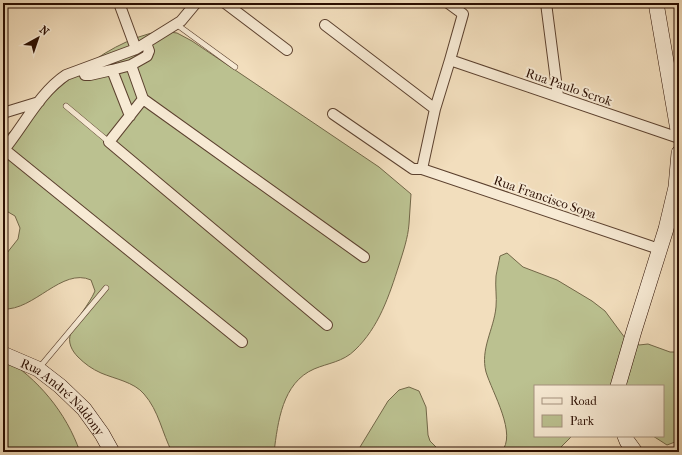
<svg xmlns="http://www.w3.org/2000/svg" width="682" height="455" viewBox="0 0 682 455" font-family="'IM FELL French Canon',serif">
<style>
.green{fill:#bbc190;stroke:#726748}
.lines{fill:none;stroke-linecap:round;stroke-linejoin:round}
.lane-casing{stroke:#5c412f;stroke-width:6}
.street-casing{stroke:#5c412f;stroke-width:12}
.secondary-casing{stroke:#2a0d00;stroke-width:16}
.lane{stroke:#f7ead4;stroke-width:5}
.street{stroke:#f7ead4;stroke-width:10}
.secondary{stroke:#f7ead4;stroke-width:15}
.labels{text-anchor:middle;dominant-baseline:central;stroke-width:4;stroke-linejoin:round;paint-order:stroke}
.street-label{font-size:13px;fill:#2a0d00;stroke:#f7ead4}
</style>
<rect width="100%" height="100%" fill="#f2debd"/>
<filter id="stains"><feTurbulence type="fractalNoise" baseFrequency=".005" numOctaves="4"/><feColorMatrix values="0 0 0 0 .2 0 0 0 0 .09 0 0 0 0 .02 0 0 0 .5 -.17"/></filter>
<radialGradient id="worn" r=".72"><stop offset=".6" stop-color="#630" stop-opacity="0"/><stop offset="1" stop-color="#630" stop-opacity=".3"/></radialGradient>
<path class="green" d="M161,31L177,33L192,41L379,167L411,194C410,204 410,214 409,224C408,238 403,252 399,265C389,296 379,327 355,350C343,362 328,363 314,369C282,383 278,422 274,452H172C162,433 159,411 144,394C134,382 115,379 101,373C92,369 85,364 78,357C72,351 67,342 71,333C76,318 89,305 95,291L91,280C62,267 34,311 3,309V258L18,239L20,228L15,216L3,209V138C51,98 96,43 161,31Z
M507,253L523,267L557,280L592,301L605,311L625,338L639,345L648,344L670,352H679V439L675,442L667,445L653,436H663V386H535V436H572L561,447L558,452H501C518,435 492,392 486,372C480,349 494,329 496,307C497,297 495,287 496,276C497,270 499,262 500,256Z
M3,357C38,379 66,412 80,452H3Z
M409,387L419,391L426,407L428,435L430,441L439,450L451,452H357L388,401L399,390Z"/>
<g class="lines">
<g class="lane-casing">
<path id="lane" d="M176,24L235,67
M66,106L109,142
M39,368L106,288"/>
</g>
<g class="street-casing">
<path id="street" d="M119,3L136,49
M225,3L287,50
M546,3L558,96
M325,25L435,109
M450,60L679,138
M83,70L85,75H90L112,70L130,116
M112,70L131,65
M143,99L131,65L147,56L149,51L146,43
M3,113L39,102
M333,114L413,169H422L659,249
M5,150L242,342
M3,151C23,127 40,92 66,75L136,49L181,21L196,3
M422,169L435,109L450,60L463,14L448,3
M327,325L109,142L143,99L364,257"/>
</g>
<g class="secondary-casing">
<g id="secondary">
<path d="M656,3L679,136"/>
<path id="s1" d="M3,354L38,369L60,386L84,409L102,434L112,452"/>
<path d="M618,386L634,331L666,229L676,187L679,153"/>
<path d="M625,436L627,441L635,452"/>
</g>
</g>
<use href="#lane" class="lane"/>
<use href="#street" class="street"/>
<use href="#secondary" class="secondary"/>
</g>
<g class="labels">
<g class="street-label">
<text transform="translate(569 87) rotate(19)">Rua Paulo Scrok</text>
<text transform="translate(545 197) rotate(19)">Rua Francisco Sopa</text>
<text stroke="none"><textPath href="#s1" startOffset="75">Rua André Naldony</textPath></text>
</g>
</g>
<rect width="682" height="455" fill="none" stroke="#f2debd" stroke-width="16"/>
<rect x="4" y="4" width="674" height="447" fill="none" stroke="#2a0d00" stroke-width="2"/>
<rect x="8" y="8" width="666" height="439" fill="none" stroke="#2a0d00"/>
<rect x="534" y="385" width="130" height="52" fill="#f7ead4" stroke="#a5927f"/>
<rect x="542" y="398" width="20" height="6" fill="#f7ead4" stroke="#a5927f"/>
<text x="570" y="405" font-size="12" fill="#2a0d00">Road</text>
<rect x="542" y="415" width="20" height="12" fill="#bbc190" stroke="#a5927f"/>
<text x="570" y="425" font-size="12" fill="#2a0d00">Park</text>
<g transform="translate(38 38) rotate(40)" stroke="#f7ead4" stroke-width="3" paint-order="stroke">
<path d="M0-3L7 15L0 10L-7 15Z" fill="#2a0d00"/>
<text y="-6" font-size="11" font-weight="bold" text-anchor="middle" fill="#2a0d00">N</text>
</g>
<rect width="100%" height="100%" filter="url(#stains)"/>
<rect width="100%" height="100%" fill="url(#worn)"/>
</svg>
